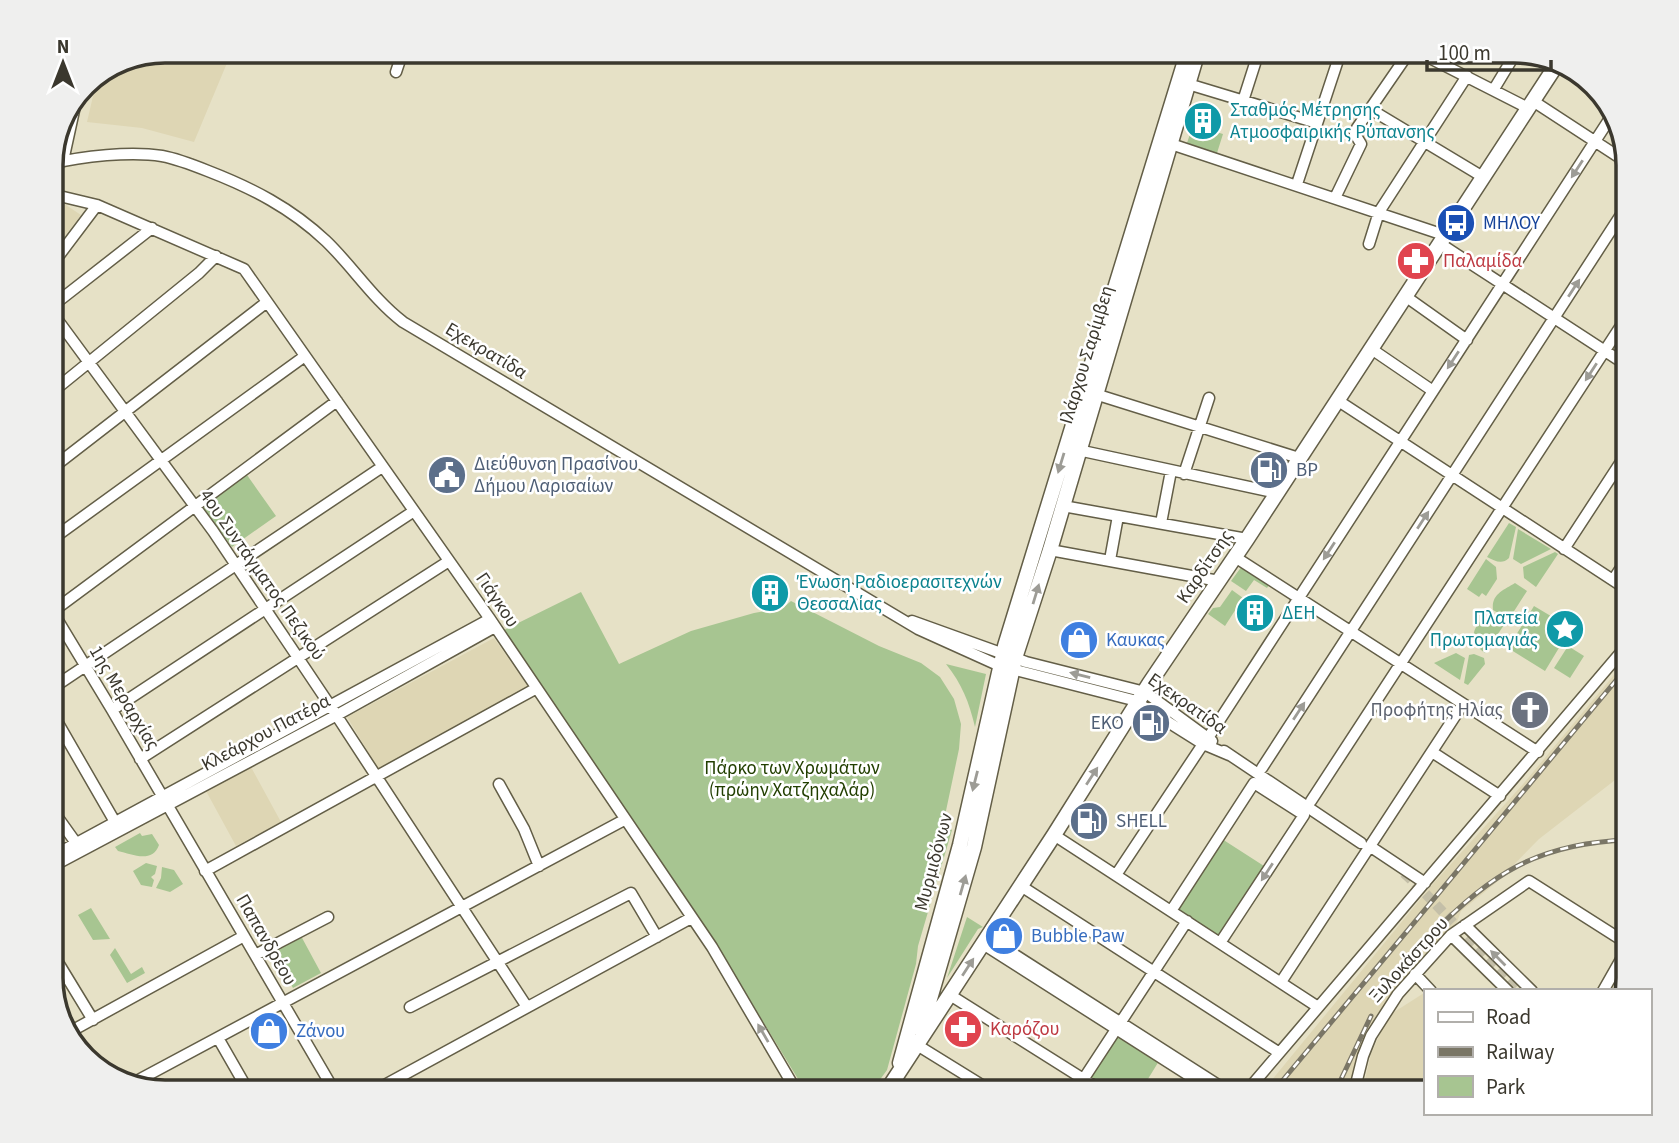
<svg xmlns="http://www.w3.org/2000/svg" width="1679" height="1143" viewBox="0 0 1679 1143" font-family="'Source Sans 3',sans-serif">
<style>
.built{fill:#ded6b4}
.green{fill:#a7c591}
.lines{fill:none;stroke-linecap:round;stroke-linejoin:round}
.minor-tunnel{stroke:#c4bfa8;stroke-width:10;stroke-dasharray:10 5;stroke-linecap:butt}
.minor-casing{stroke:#635e47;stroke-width:13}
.major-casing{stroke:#635e47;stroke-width:17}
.minor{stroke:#fff;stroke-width:10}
.major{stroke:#fff;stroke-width:14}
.rail-casing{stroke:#7a7666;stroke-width:5}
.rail{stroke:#fff;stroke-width:2.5;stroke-dasharray:8;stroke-linecap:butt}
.oneway{fill:#9d9c96}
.labels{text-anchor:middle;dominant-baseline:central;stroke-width:5;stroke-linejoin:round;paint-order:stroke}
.culture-label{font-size:19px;fill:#0d838f;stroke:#fff;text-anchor:start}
.transit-label{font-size:19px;fill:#164399;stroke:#fff;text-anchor:start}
.health-label{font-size:19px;fill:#be3a42;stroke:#fff;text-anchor:start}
.street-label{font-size:19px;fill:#3b382e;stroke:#fff}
.service-label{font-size:19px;fill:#4e5e75;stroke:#fff;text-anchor:start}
.shop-label{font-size:19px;fill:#366cbe;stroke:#fff;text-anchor:start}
.worship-label{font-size:19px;fill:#5b616d;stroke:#fff;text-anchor:end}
.park-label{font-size:19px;fill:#223f00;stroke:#fff}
.rim{fill:none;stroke:#3b382e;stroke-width:3.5}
</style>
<rect width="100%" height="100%" fill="#e6e1c6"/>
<path class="built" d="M165,51H232L194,142L142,128L87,122L97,79Z
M51,201L63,203L81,215L51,254Z
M494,638L529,688L379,770L347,717Z
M1628,658V770L1539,839L1497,882L1461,911L1457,922L1411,971L1377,1015L1360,1047L1350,1092H1262L1432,885L1524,783Z
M251,767L281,822L236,846L206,791Z
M1424,993L1425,1092H1362L1371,1054L1385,1023L1391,1014Z"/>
<path class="green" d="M1193,125L1223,134L1217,153L1187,143Z
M247,475L276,516L232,547L203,507Z
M1509,523L1516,527L1509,558C1502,565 1495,561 1487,557Z
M1518,529L1551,549L1521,564L1513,559Z
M1555,552L1558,554L1536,587L1524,578L1523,567Z
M1486,559L1496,567L1497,579L1486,596L1482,593L1479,597L1467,589Z
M1242,566L1269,585L1267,588L1254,580L1246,591L1231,581Z
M1515,583L1527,591L1509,619L1493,610C1491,594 1504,590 1515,583Z
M1232,590L1243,598L1225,626L1208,614L1213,608L1220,607Z
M581,592L619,664L691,631L754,613L783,608L791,601L879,646L921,663L940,677L954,699L961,724L959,749L943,825L952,830L918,946L916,964L887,1070L871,1092H806L724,958L504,630Z
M1534,606L1571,628L1545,671L1508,648Z
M1485,617L1504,625L1485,653C1470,642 1470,629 1485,617Z
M1568,646L1584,656L1570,678L1554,668Z
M1456,653L1465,658L1460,680L1434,663Z
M1474,654L1484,658L1485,664L1468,685L1464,683L1469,655Z
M946,664L986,674L975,727C969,702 962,684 946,664Z
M140,833L142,836L152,834L159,845C152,864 132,854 118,851L115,847Z
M1222,839L1264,866L1217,937L1175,909Z
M146,863L157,866L155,874L151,877L154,880L152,887L141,885L133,871Z
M162,867L174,870L183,884L170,892L156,888L161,878Z
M91,908L110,939L93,940L78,915Z
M967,917L983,927L978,929L947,978Z
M301,936L321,973L293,988L272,952Z
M115,948L131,974L142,967L145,973L127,983L110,955Z
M1118,1035L1159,1061L1140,1092H1110L1089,1079Z"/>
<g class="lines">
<path class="minor-tunnel" d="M1404,873L1422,890L1518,991"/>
<g class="minor-casing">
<path id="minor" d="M1416,51L1528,108
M396,72L403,51
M1188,84L1317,123
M1494,89L1517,51
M1243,101L1259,51
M1533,101L1628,163
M1370,109L1483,177
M1165,142L1444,235
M63,161L75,106
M51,164C82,156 131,151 162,156C178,159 193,165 208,171C252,188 291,208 326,241C353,267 373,299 403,322L918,629L1000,666L1133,700L1203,744L1229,755
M1297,184L1341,51
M51,194L97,205L244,269L490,619L712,947L797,1092
M1335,198L1361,144L1355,134L1357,128L1410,51
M1439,243L1628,366
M1369,244L1379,212L1467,76
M51,266L97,205
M1405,296L1467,340
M51,307L152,228
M51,311L213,531L331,707L527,1007
M1370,348L1433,391
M51,393L199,273L216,256
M1095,394L1299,458
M1337,400L1628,590
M1078,450L1277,493
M51,469L267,302
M1184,474L1209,398
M1063,506L1247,539
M1161,523L1171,471
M51,540L305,356
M1564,549L1628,451
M1050,550L1219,581
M1235,557L1538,752
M1110,560L1118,516
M1613,580L1628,557
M51,609L112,710L335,1092
M52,612L337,401
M912,621L1026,662L1145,692L1212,741
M51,689L382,467
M112,710L414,511
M51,711L115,822
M1208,738L1614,112
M1224,751L1361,843
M1432,752L1500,796
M140,759L449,561
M1262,768L1628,204
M499,784L524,829L539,866
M1311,801L1628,315
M51,808L76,843
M1054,835L1318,1007
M1371,847L1425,883
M51,857L490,619
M51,867L337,715L495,627
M205,871L535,689
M1116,875L1203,744
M1021,886L1278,1052
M1171,911L1254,783L1304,815L1220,943
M1465,925L1532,991
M1451,935L1508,991
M987,937L1229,1092
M983,944L1215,1092
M51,951L93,1020
M255,955L328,917
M1415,974L1431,991
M1281,982L1463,704
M1603,991L1628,947
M950,995L1104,1092
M410,1007L631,893L657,937
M66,1034L244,936
M218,1038L249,1092
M917,1045L993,1092
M133,1083L624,820
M372,1092L691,918
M1075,1092L1187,921
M1246,1092L1628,644
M1354,1092L1363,1056L1371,1036L1398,994L1451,935L1529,881L1628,944"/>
</g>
<g class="major-casing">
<path id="major" d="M921,1030L974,847L1015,658L1050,550L1198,51
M900,1063L960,845L1005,646L1188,51
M886,1092L1054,835L1149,684L1247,539L1557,64"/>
</g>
<use href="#minor" class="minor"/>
<use href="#major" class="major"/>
<g class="rail-casing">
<path id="rail" d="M1429,937C1490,874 1538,843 1628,840
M1273,1092L1628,666
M1335,1092L1371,1016"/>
</g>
<use href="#rail" class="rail"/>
</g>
<defs><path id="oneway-solid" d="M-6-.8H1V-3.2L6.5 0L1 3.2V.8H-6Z" transform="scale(1.75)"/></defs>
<g class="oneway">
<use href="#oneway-solid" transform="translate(1577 169) rotate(123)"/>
<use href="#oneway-solid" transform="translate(1574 288) rotate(-57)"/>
<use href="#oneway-solid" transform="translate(1453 360) rotate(123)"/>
<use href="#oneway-solid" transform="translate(1591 372) rotate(123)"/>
<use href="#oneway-solid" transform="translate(1061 463) rotate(107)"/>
<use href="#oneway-solid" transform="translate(1423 520) rotate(-57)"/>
<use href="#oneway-solid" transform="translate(1329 551) rotate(123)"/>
<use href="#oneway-solid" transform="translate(1036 594) rotate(-73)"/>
<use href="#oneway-solid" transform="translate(1080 675) rotate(-166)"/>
<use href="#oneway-solid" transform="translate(1299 711) rotate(-57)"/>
<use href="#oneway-solid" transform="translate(1092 776) rotate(-57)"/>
<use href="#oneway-solid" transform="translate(975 781) rotate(104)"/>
<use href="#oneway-solid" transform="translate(1267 872) rotate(123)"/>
<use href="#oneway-solid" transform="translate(963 885) rotate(-74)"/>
<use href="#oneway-solid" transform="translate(1498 958) rotate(-135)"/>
<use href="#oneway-solid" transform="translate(968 967) rotate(-57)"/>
<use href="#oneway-solid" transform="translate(763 1033) rotate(-120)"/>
</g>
<defs>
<g id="building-disc" transform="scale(2.0125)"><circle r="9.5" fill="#0f9aa8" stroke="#fff"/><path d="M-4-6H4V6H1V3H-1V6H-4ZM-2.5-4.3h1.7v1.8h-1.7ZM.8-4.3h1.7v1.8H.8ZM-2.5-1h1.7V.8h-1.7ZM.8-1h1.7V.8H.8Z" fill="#fff"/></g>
<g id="bus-disc" transform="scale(2.0125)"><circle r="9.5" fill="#1a4fb4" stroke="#fff"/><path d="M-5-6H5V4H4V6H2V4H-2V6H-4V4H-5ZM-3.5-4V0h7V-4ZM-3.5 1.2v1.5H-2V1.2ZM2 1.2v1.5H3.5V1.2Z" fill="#fff"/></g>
<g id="pharmacy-disc" transform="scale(2.0125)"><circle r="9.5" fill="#e0444e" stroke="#fff"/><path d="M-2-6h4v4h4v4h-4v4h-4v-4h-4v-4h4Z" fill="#fff"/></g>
<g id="fuel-disc" transform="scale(2.0125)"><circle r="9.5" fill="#5c6f8a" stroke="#fff"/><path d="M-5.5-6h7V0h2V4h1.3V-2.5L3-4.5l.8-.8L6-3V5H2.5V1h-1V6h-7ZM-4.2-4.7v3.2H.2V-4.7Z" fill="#fff"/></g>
<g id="civic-disc" transform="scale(2.0125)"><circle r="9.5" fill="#5c6f8a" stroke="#fff"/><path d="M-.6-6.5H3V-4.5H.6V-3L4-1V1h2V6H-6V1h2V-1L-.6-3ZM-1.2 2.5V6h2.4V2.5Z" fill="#fff"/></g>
<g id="sight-disc" transform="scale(2.0125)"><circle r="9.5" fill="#0f9aa8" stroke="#fff"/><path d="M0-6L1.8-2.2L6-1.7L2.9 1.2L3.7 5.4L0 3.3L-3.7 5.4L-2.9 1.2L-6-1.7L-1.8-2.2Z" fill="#fff"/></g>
<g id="shop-disc" transform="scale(2.0125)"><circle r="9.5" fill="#3f7fe0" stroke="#fff"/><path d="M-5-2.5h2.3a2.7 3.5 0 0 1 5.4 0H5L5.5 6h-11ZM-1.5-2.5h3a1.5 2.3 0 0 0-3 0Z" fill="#fff"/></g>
<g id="church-disc" transform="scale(2.0125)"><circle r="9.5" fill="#6b7280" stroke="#fff"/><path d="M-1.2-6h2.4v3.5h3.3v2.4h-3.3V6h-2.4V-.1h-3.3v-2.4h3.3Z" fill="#fff"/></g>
</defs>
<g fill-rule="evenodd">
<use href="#building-disc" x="1203" y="121"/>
<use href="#bus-disc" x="1456" y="223"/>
<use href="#pharmacy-disc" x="1416" y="261"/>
<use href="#fuel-disc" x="1269" y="470"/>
<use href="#civic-disc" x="447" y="475"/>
<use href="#building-disc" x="770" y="593"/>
<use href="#building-disc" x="1255" y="613"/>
<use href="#sight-disc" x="1565" y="629"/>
<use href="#shop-disc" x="1079" y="640"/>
<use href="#church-disc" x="1530" y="710"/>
<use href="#fuel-disc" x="1151" y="723"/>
<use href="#fuel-disc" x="1089" y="821"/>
<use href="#shop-disc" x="1004" y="936"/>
<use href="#pharmacy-disc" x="963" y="1029"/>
<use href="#shop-disc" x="269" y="1031"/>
</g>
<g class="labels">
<g class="culture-label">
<text x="1230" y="110">Σταθμός Μέτρησης<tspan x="1230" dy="22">Ατμοσφαιρικής Ρύπανσης</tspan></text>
<text x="797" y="582">Ένωση Ραδιοερασιτεχνών<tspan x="797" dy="22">Θεσσαλίας</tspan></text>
<text x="1282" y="613">ΔΕΗ</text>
<text x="1538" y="618" text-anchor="end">Πλατεία<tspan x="1538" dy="22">Πρωτομαγιάς</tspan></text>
</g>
<g class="transit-label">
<text x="1483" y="223">ΜΗΛΟΥ</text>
</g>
<g class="health-label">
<text x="1443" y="261">Παλαμίδα</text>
<text x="990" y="1029">Καρόζου</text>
</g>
<g class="street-label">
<text transform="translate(486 351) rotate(31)">Εχεκρατίδα</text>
<text transform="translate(1087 355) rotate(-73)">Ιλάρχου Σαρίμβεη</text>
<text transform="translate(1205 567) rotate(-56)">Καρδίτσης</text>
<text transform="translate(262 575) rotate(55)">4ου Συντάγματος Πεζικού</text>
<text transform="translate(497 600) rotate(56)">Γιάγκου</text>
<text transform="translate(124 698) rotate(59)">1ης Μεραρχίας</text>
<text transform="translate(1187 704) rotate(35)">Εχεκρατίδα</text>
<text transform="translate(266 733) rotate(-28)">Κλεάρχου Πατέρα</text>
<text transform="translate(934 862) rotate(-75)">Μυρμιδόνων</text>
<text transform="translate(266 940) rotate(60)">Παπανδρέου</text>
<text transform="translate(1409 960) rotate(-48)">Ξυλοκάστρου</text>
</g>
<g class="service-label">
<text x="474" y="464">Διεύθυνση Πρασίνου<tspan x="474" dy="22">Δήμου Λαρισαίων</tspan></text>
<text x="1296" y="470">BP</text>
<text x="1124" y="723" text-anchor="end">EKO</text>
<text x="1116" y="821">SHELL</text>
</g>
<g class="shop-label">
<text x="1106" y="640">Καυκας</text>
<text x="1031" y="936">Bubble Paw</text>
<text x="296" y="1031">Ζάνου</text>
</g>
<g class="worship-label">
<text x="1503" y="710">Προφήτης Ηλίας</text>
</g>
<g class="park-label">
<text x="792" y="768">Πάρκο των Χρωμάτων<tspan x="792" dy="22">(πρώην Χατζηχαλάρ)</tspan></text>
</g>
</g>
<path d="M0 0H1679V1143H0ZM165 63H1514A102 102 0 0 1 1616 165V978A102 102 0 0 1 1514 1080H165A102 102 0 0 1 63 978V165A102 102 0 0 1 165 63Z" fill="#efefee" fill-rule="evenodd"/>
<path class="rim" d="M165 63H1514A102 102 0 0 1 1616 165V978A102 102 0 0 1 1514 1080H165A102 102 0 0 1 63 978V165A102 102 0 0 1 165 63Z"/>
<rect x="1424" y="989" width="228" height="126" fill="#ffffff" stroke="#b1afab" stroke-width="2"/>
<rect x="1438" y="1012" width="35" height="10" fill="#ffffff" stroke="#b1afab" stroke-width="2"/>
<text x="1486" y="1024" font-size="21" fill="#3b382e">Road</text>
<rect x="1438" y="1047" width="35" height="10" fill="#7a7666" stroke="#b1afab" stroke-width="2"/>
<text x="1486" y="1059" font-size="21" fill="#3b382e">Railway</text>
<rect x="1438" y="1076" width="35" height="21" fill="#a7c591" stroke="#b1afab" stroke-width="2"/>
<text x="1486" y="1094" font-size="21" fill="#3b382e">Park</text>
<g transform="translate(63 63)" stroke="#ffffff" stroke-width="5" paint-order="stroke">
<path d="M0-5L12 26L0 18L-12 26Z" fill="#3b382e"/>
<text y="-10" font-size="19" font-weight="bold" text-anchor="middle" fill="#3b382e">N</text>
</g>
<path d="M1427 60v10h124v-10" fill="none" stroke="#3b382e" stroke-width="3.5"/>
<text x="1438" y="60" font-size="21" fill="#3b382e" stroke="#ffffff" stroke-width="5" paint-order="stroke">100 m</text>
</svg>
